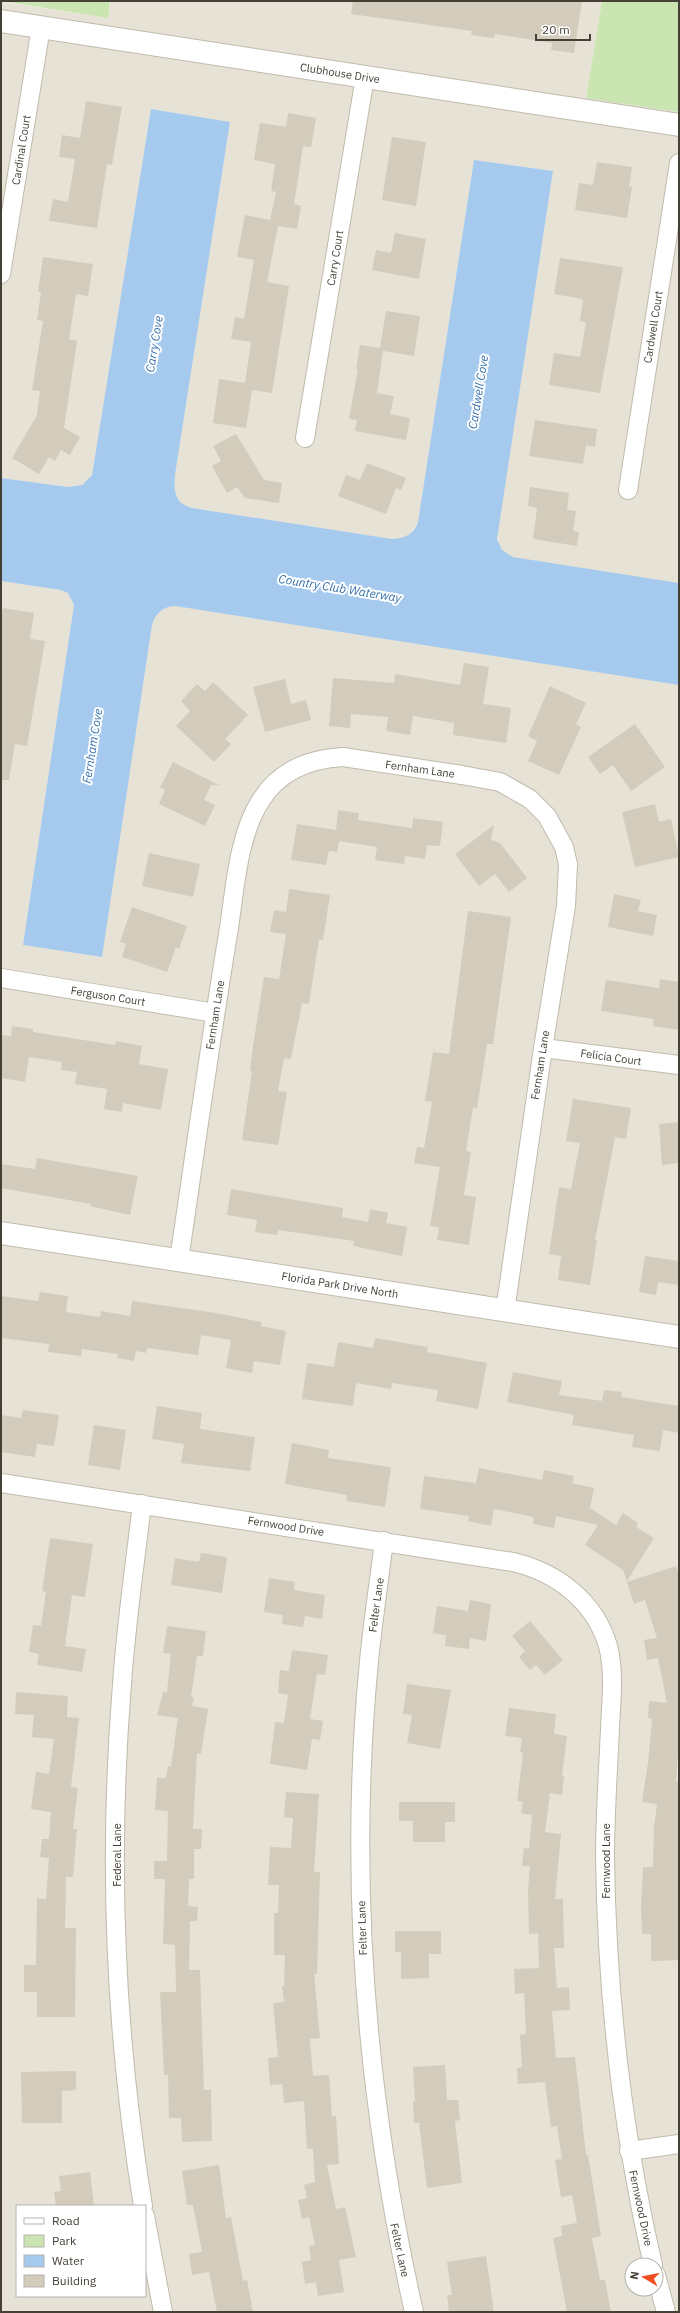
<svg xmlns="http://www.w3.org/2000/svg" width="680" height="2313" viewBox="0 0 680 2313" font-family="'IBM Plex Sans',sans-serif">
<style>
.residential{fill:#e6e2d5;fill-rule:evenodd}
.green{fill:#cae5b1}
.water{fill:#a5caed}
.building{fill:#d3ccbc}
.lines{fill:none;stroke-linecap:round;stroke-linejoin:round}
.minor-casing{stroke:#c0bbac;stroke-width:20}
.tertiary-casing{stroke:#c0bbac;stroke-width:24}
.minor{stroke:#fff;stroke-width:18}
.tertiary{stroke:#fff;stroke-width:22}
.labels{text-anchor:middle;dominant-baseline:central;stroke-width:4;stroke-linejoin:round;paint-order:stroke}
.street-label{font-size:11px;fill:#454036;stroke:#fff}
.water-label{font-size:12px;font-style:italic;fill:#3470ac;stroke:#fff}
</style>
<rect width="100%" height="100%" fill="#f2f0e6"/>
<path class="residential" d="M111,1H602L586,97L679,112V583L513,557L502,550L499,545L497,531L553,171L474,160L418,522L409,535L399,539H392L192,508L180,503L176,498L174,492L175,475L230,122L151,109L92,475L82,485L68,487L1,478V2L108,18Z
M1,581L61,590L68,593L74,605L23,945L101,957L152,625L157,613L165,608L175,606L679,685V1329L1,1224Z
M1,1243L679,1348V2312H1ZM17,2206H145V2296H17ZM632,2265H656V2289H632Z"/>
<path class="green" d="M1,1H110L108,18Z
M602,1H679V112L586,98Z"/>
<path class="water" d="M151,109L230,122L175,475C174,491 174,503 192,508L392,539C404,539 414,534 418,522L474,160L553,171L497,539L502,550L513,557L679,583V685L175,606C162,607 156,613 152,625L102,957L23,945L74,605L68,593L61,590L1,581V478L68,487L82,485L92,475Z"/>
<path class="building" d="M353,1H582L574,53L551,50L552,43L495,34L494,38L471,35L472,31L351,14Z
M86,101L122,107L112,165L107,164L97,228L49,221L53,199L68,202L75,159L59,157L62,135L80,138Z
M288,113L316,118L311,147L303,146L294,204L301,206L297,229L278,226L267,282L289,286L272,393L252,390L246,428L213,423L219,379L245,383L251,342L231,339L235,317L244,319L254,260L237,257L245,215L270,220L276,192L271,191L275,164L254,160L260,123L286,127Z
M392,137L426,142L416,206L382,200Z
M597,162L632,167L629,187H632L627,218L575,210L579,183L593,185Z
M395,233L426,239L419,279L372,270L376,250L391,253Z
M43,257L93,264L88,296L76,294L69,339L77,341L64,428L80,437L70,455L61,450L55,461L49,457L39,474L12,458L37,415L40,391L32,390L43,321L37,320L41,292H38Z
M560,258L623,267L600,393L549,385L554,353L580,357L586,322L580,321L583,299L554,294Z
M386,311L420,316L414,356L383,351L377,393L394,396L390,414L410,418L406,440L355,431L357,420L349,419L358,369H356L360,345L380,348Z
M535,420L597,429L595,447L586,445L583,464L529,456Z
M236,434L264,480L282,483L279,503L245,498L237,487L227,493L212,466L221,461L213,446Z
M367,463L406,478L401,490L396,488L386,514L338,496L346,475L360,480Z
M530,487L569,493L567,510L576,511L573,531L579,532L577,546L533,539L537,508L528,506Z
M3,608L34,613L30,639L45,641L27,746L15,744L9,780H1V621Z
M464,663L489,667L483,704L511,708L506,743L453,735L454,723L413,716L410,735L386,731L388,717L351,714L350,728L329,726L333,678L394,683L395,674L460,685Z
M285,679L291,704L306,700L311,720L265,732L253,687Z
M213,682L248,715L225,739L231,744L214,762L176,726L190,711L181,701L197,684L205,691Z
M550,686L586,703L576,724L581,727L559,775L528,761L537,741L528,736Z
M635,724L665,767L631,791L613,765L600,774L588,757Z
M173,762L219,785H211L204,800L215,805L205,826L159,804L165,790L160,788Z
M655,804L659,822L671,819L679,857L635,867L622,812Z
M338,810L359,813L358,820L412,828L413,818L443,822L440,846L427,845L425,859L405,856L404,864L375,860L377,847L339,841L337,852L329,851L326,865L291,860L297,824L336,830Z
M494,825L491,840L500,843L527,878L509,892L495,874L479,886L455,854Z
M149,853L200,864L193,897L142,886Z
M289,889L330,895L323,940L319,939L309,1004L302,1003L291,1059L284,1058L278,1091L287,1092L278,1145L242,1140L252,1071H250L252,1053L264,977L279,979L286,934L270,932L274,910L286,912Z
M614,894L641,900L638,911L657,915L653,936L608,927Z
M132,907L187,926L179,949L176,947L167,972L122,957L126,944L120,942Z
M468,911L511,917L493,1044H487L477,1108H473L466,1151L471,1152L464,1195L476,1197L469,1245L437,1240L439,1227L430,1226L440,1167L414,1163L417,1147L424,1148L432,1102L425,1101L433,1052L449,1054Z
M660,979L679,982V1030L653,1026L654,1019L601,1011L606,980L659,988Z
M12,1026L33,1029V1032L115,1045L116,1041L142,1046L139,1064L168,1069L161,1110L123,1103L122,1112L104,1109L107,1089L75,1084L77,1072L61,1070L62,1062L29,1057L25,1082L1,1078V1035L11,1036Z
M573,1099L631,1108L626,1139L615,1137L613,1148L595,1240H597L590,1285L558,1280L561,1256L549,1254L559,1187L571,1189L580,1143L566,1141Z
M679,1122V1163L662,1165L659,1124Z
M37,1158L138,1176L130,1215L90,1206L91,1204L1,1188V1164L35,1169Z
M231,1189L343,1208L342,1217L368,1222L370,1209L388,1213L386,1223L407,1227L402,1256L353,1246L354,1241L278,1230L277,1235L255,1232L257,1220L227,1215Z
M645,1256L679,1261V1285L658,1282L656,1295L639,1292Z
M40,1292L68,1296L66,1312L100,1317L101,1311L130,1316L132,1301L216,1313L261,1322V1326L286,1331L280,1365L254,1361L252,1373L226,1368L231,1340L201,1335L198,1355L147,1348L146,1353L136,1351L134,1361L117,1358L118,1354L82,1349L81,1356L48,1352L49,1344L1,1338V1296L38,1301Z
M375,1338L428,1347L427,1352L487,1363L478,1409L436,1401L438,1390L392,1383L391,1389L356,1383L353,1406L302,1399L307,1363L334,1367L338,1342L373,1348Z
M513,1372L562,1381L559,1395L602,1401L604,1390L622,1392L621,1397L679,1406V1433L663,1430L660,1451L632,1447L634,1435L572,1425L574,1415L507,1402Z
M157,1406L202,1413L200,1429L255,1437L250,1471L181,1463L184,1444L152,1439Z
M23,1410L59,1415L54,1446L37,1444L35,1457L1,1452V1415L21,1418Z
M94,1425L126,1430L120,1470L88,1465Z
M292,1443L329,1450L328,1458L391,1467L385,1507L346,1501L347,1495L285,1484Z
M479,1468L542,1480L544,1470L574,1476L572,1483L594,1488L590,1508L616,1525L623,1513L638,1523L636,1527L654,1538L627,1581L623,1570L585,1545L598,1525L556,1516L554,1528L533,1524L534,1517L494,1509L491,1526L468,1521L469,1516L420,1509L424,1476L476,1483Z
M50,1538L93,1544L85,1597L72,1595L65,1646L86,1649L82,1672L37,1665L39,1654L29,1652L33,1625L41,1626L46,1592L42,1591Z
M201,1553L227,1557L222,1593L171,1585L175,1558L199,1562Z
M676,1566L679,1575V1744L676,1781L679,1782V1960L651,1961V1934H642L641,1907L643,1867H653L654,1827L657,1804L642,1802L648,1763L652,1719L648,1718L649,1701L667,1703L658,1658L647,1660L644,1640L657,1638L645,1600L634,1604L627,1582Z
M269,1578L295,1582L294,1590L325,1595L322,1619L305,1616L303,1627L282,1624L283,1615L264,1612Z
M470,1600L491,1604L486,1641L470,1638L469,1649L445,1646L446,1635L433,1633L437,1606L468,1611Z
M530,1621L563,1660L545,1675L536,1665L530,1670L519,1657L525,1651L512,1636Z
M167,1626L206,1631L203,1656H197L191,1697H194L192,1706L208,1709L201,1754L197,1753L193,1829H202L201,1849H194V1879H189L188,1906L198,1907L197,1921H190L189,1970H200L204,2090H211L212,2141L182,2142L181,2118H169L168,2075H164L160,1992H176L175,1945L163,1944L165,1879H154V1861H167L168,1811L155,1810L157,1778H166L168,1766H171L178,1718L157,1715L163,1692H167L171,1654L163,1653Z
M292,1650L328,1655L325,1675L317,1674L310,1719L323,1721L320,1740L312,1739L307,1770L270,1764L275,1722L284,1723L288,1695L278,1693L280,1670L289,1671Z
M407,1684L451,1690L440,1749L407,1743L412,1715L403,1714Z
M16,1692L68,1696L67,1717L79,1718L71,1787L78,1788L73,1829H77L73,1877H66L65,1928H76L75,2017H37V1992H24V1965H36L37,1898L46,1899L49,1858L40,1857L42,1839H49L51,1812L31,1809L36,1772L49,1774L54,1739L32,1737L34,1715L15,1714Z
M509,1708L556,1714L554,1734L567,1736L562,1776H564L562,1795L550,1793L545,1832L561,1834L555,1899H563L564,1948H554L557,1988L569,1987L570,2010L552,2011L556,2058L575,2057L586,2155H588L601,2236L592,2238L600,2280H605L611,2312H567L553,2238L562,2236L561,2226L577,2223L572,2195L561,2197L555,2160L562,2159L557,2126L551,2127L545,2082L518,2084L517,2068L522,2067L520,2035L526,2034L524,1993L515,1994L514,1969L539,1968L538,1933L529,1934L528,1890L530,1866H522L524,1848L529,1849L532,1815L521,1813L523,1802L517,1801L523,1753L520,1752L522,1738L505,1736Z
M286,1792L319,1794L314,1872H320L317,1974H314L320,2038L310,2039L313,2076L329,2075L332,2117L336,2116L339,2164L327,2165L336,2209L345,2207L356,2257L339,2260L344,2292L318,2296L316,2282L305,2284L302,2262L311,2260L309,2246L315,2245L309,2217L302,2219L298,2200L307,2198L304,2185L315,2182L313,2149H307L304,2101L284,2103L282,2084L270,2085L268,2058L278,2057L273,2003L284,2002L282,1986H284L285,1955H274V1913H278L279,1885H268L270,1847L291,1848L293,1818L284,1817Z
M399,1802H455V1822H445V1842H413V1821H399Z
M395,1931H441V1954H429V1978L401,1979V1952H395Z
M445,2065L447,2100H458L460,2120L455,2121L462,2183L427,2188L419,2123H414L413,2101H415L413,2067Z
M76,2071V2090L62,2091V2123H22L21,2072Z
M219,2165L226,2218L231,2217L243,2281L247,2280L253,2312H217L209,2272L192,2275L189,2254L202,2252L193,2205H187L182,2171Z
M90,2172L94,2206H56L54,2192L61,2191L59,2176Z
M486,2256L494,2312H449L447,2295H452L447,2262Z"/>
<g class="lines">
<g class="minor-casing">
<path id="minor" d="M1,274L41,27
M305,438L365,77
M628,490L679,163
M1,978L215,1013
M543,1048L679,1065
M179,1260C195,1152 210,1043 228,934C235,892 237,837 261,800C279,771 309,759 343,757L462,775L500,782L530,799L547,816L564,847L568,864L566,906L543,1048L505,1311
M1,1483L513,1562C556,1572 595,1601 608,1646C615,1673 611,1702 610,1729C608,1772 605,1815 605,1858C607,1996 622,2131 653,2265
M142,1504C135,1564 126,1624 122,1684C108,1857 115,2035 143,2206
M384,1541C379,1581 373,1621 369,1661C348,1879 366,2099 414,2312
M629,2151L679,2144
M145,2216L163,2312
M656,2275L666,2312"/>
</g>
<g class="tertiary-casing">
<path id="tertiary" d="M1,21L679,125
M1,1233L679,1337"/>
</g>
<use href="#minor" class="minor"/>
<use href="#tertiary" class="tertiary"/>
</g>
<g class="labels">
<g class="street-label">
<text transform="translate(340 73) rotate(9)">Clubhouse Drive</text>
<text transform="translate(21 150) rotate(-81)">Cardinal Court</text>
<text transform="translate(335 258) rotate(-81)">Carry Court</text>
<text transform="translate(653 327) rotate(-81)">Cardwell Court</text>
<text transform="translate(420 769) rotate(8)">Fernham Lane</text>
<text transform="translate(108 996) rotate(9)">Ferguson Court</text>
<text transform="translate(215 1015) rotate(-81)">Fernham Lane</text>
<text transform="translate(611 1057) rotate(8)">Felicia Court</text>
<text transform="translate(540 1065) rotate(-81)">Fernham Lane</text>
<text transform="translate(340 1285) rotate(9)">Florida Park Drive North</text>
<text transform="translate(286 1526) rotate(9)">Fernwood Drive</text>
<text transform="translate(376 1605) rotate(-82)">Felter Lane</text>
<text transform="translate(117 1855) rotate(-90)">Federal Lane</text>
<text transform="translate(606 1861) rotate(-90)">Fernwood Lane</text>
<text transform="translate(362 1928) rotate(-92)">Felter Lane</text>
<text transform="translate(641 2208) rotate(78)">Fernwood Drive</text>
<text transform="translate(400 2250) rotate(78)">Felter Lane</text>
</g>
<g class="water-label">
<text transform="translate(154 344) rotate(-81)">Carry Cove</text>
<text transform="translate(478 392) rotate(-81)">Cardwell Cove</text>
<text transform="translate(340 588) rotate(9)">Country Club Waterway</text>
<text transform="translate(92 746) rotate(-81)">Fernham Cove</text>
</g>
</g>
<rect width="680" height="2313" fill="none" stroke="#454036" stroke-width="4"/>
<rect x="16" y="2205" width="130" height="92" fill="#ffffff" stroke="#b5b3af"/>
<rect x="24" y="2218" width="20" height="6" fill="#ffffff" stroke="#b5b3af"/>
<text x="52" y="2225" font-size="12" fill="#454036">Road</text>
<rect x="24" y="2235" width="20" height="12" fill="#cae5b1" stroke="#b5b3af"/>
<text x="52" y="2245" font-size="12" fill="#454036">Park</text>
<rect x="24" y="2255" width="20" height="12" fill="#a5caed" stroke="#b5b3af"/>
<text x="52" y="2265" font-size="12" fill="#454036">Water</text>
<rect x="24" y="2275" width="20" height="12" fill="#d3ccbc" stroke="#b5b3af"/>
<text x="52" y="2285" font-size="12" fill="#454036">Building</text>
<g transform="translate(644 2277) rotate(280)"><circle r="19" fill="#ffffff" stroke="#b5b3af"/>
<path d="M0-3L7 15L0 10L-7 15Z" fill="#f04e20"/>
<text y="-6" font-size="11" font-weight="bold" text-anchor="middle" fill="#454036">N</text>
</g>
<path d="M536 34v6h54v-6" fill="none" stroke="#454036" stroke-width="2"/>
<text x="542" y="34" font-size="12" fill="#454036" stroke="#ffffff" stroke-width="3" paint-order="stroke">20 m</text>
</svg>
